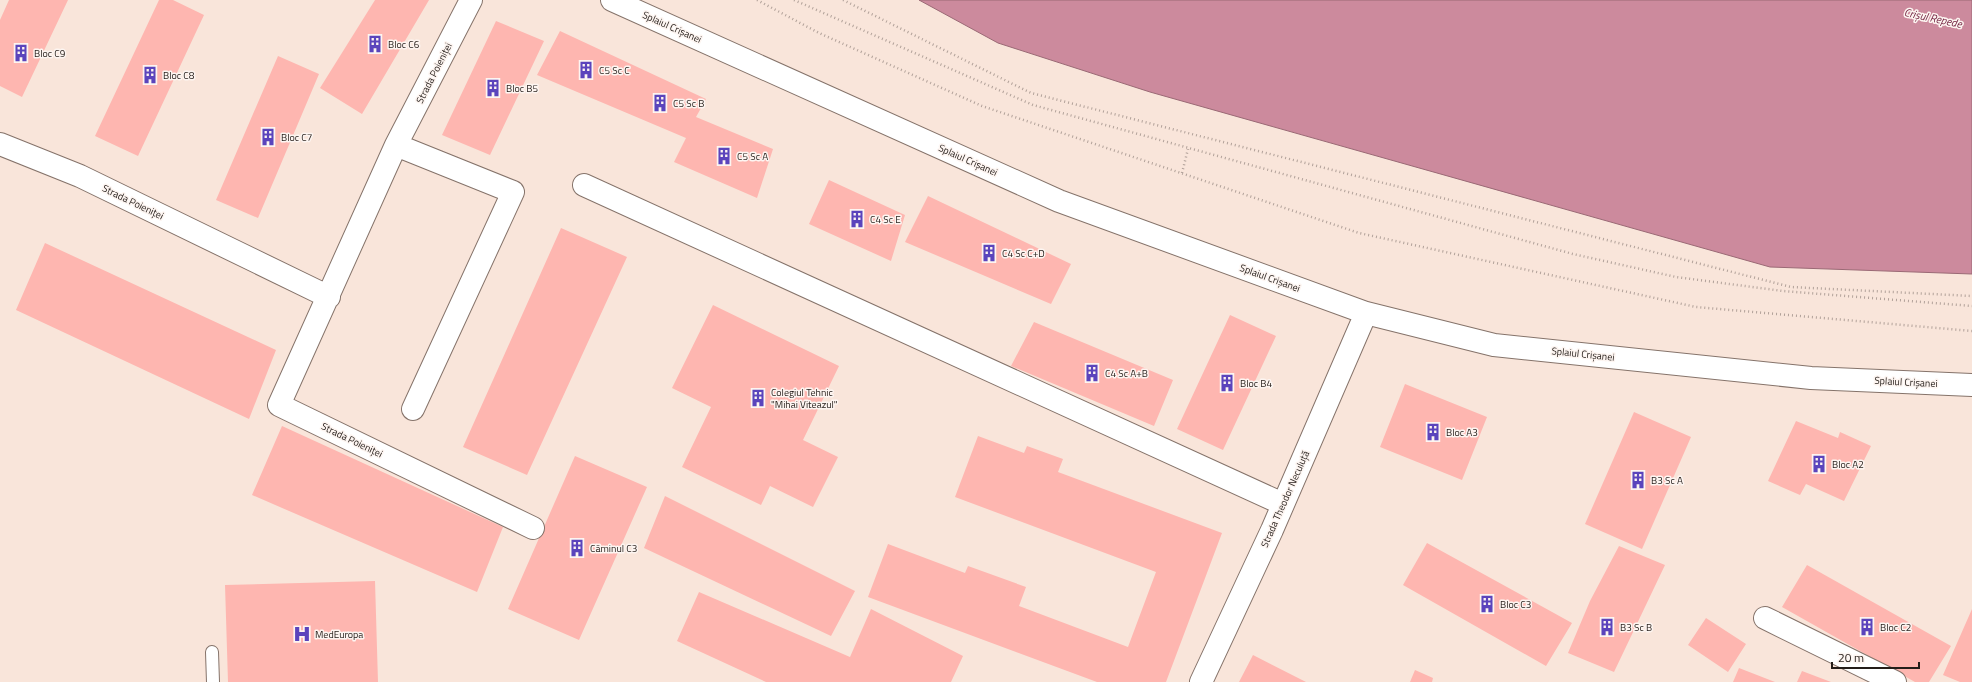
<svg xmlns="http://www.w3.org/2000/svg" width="1972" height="682" viewBox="0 0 1972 682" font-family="'Titillium Web',sans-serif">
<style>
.water{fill:#cc8a9d;stroke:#9a6975}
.building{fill:#feb6b0}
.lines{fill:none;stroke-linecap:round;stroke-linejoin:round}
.service-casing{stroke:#85736a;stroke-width:14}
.minor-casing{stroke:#85736a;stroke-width:24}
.path{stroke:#b1a199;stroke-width:2.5;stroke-dasharray:1 3;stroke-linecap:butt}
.service{stroke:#fff;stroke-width:12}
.minor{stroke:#fff;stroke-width:22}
.labels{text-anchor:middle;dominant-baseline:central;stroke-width:3;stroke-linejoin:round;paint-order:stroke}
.street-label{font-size:10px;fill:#241d19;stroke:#fdf5f1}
.poi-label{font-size:10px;fill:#241d19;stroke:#fdf5f1;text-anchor:start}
.water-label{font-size:11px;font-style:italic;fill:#742543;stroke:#fdf5f1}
</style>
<rect width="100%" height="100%" fill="#f9e5da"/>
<path class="water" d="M919,0H1972V274L1770,267L1150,92L998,43Z"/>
<path class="building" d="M9,0H68L22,97L0,86V20Z
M159,0H173L204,15L138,156L95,136Z
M375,0H429L362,114L320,88Z
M496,21L544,41L490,155L442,135Z
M560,31L706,99L696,117L773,149L757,198L674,162L686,138L537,75Z
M278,56L319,74L258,218L216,200Z
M829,180L905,215L891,261L809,224Z
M928,196L1071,264L1051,304L905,242Z
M561,228L627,257L527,475L463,447Z
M45,243L276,350L249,419L16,310Z
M713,305L839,366L803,440L838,457L813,507L770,486L761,505L682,467L711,407L672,388Z
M1230,315L1276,336L1223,450L1177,429Z
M1034,322L1173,380L1154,426L1011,366Z
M1405,384L1487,417L1462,480L1380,447Z
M1634,412L1691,437L1642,549L1585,524Z
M1796,421L1838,438L1840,432L1871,446L1844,501L1806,484L1800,495L1768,481Z
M282,426L503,527L477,592L252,495Z
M978,436L1024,453L1027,446L1063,459L1058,472L1222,533L1166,682H1097L868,597L888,544L965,573L968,566L1026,587L1019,606L1128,647L1156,572L955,497Z
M575,456L647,487L579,640L508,609Z
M665,496L855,591L831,636L644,548Z
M1427,543L1572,623L1546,666L1403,585Z
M1619,546L1665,565L1614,672L1568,653L1590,601Z
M1807,565L1951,646L1929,682H1915L1782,607Z
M375,581L378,682H228L225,585Z
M699,592L850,657L871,609L963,656L951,682H766L677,641Z
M1972,609V682H1960L1943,675Z
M1706,618L1746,644L1728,672L1688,645Z
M1253,655L1306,682H1239Z
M1739,668L1775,682H1733Z
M1415,670L1433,678L1432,682H1410Z
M1802,671L1831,682H1797Z"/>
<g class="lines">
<g class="service-casing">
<path id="service" d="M212,652L213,682"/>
</g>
<g class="minor-casing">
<path id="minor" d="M471,0L396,145L279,405L533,528
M612,0L1059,201L1366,313L1494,345L1811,378L1972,385
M0,144L80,176L329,297
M396,145L513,192L413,409
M584,185L1283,504
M1765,618L1895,682
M1201,682L1272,530L1366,313"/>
</g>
<path class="path" d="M757,0L819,33L982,106L1359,233L1696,307L1972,331
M794,0L1033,105L1573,254L1676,277L1783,291L1972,306
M843,0L1031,93L1791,287L1972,296
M1182,173L1188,149"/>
<use href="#service" class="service"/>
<use href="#minor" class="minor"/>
</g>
<defs>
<g id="building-bare" transform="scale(1.38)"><path d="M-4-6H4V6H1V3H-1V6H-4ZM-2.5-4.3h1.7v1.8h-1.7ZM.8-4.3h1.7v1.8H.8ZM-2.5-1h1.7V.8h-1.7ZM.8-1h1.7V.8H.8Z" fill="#5b44bc" stroke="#fdf5f1" stroke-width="2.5" paint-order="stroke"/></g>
<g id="hospital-bare" transform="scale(1.38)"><path d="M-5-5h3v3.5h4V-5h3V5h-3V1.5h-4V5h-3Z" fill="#5b44bc" stroke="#fdf5f1" stroke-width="2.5" paint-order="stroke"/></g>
</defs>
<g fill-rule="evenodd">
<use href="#building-bare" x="375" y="44"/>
<use href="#building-bare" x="21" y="53"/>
<use href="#building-bare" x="586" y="70"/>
<use href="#building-bare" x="150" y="75"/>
<use href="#building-bare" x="493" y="88"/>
<use href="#building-bare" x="660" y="103"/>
<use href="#building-bare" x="268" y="137"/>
<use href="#building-bare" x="724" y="156"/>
<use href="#building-bare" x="857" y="219"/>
<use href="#building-bare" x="989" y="253"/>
<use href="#building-bare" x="1092" y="373"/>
<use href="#building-bare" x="1227" y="383"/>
<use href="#building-bare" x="758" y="398"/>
<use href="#building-bare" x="1433" y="432"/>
<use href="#building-bare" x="1819" y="464"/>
<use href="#building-bare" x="1638" y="480"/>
<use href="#building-bare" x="577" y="548"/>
<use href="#building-bare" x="1487" y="604"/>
<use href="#building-bare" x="1607" y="627"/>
<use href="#building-bare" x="1867" y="627"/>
<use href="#hospital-bare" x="302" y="634"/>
</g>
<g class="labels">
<g class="street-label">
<text transform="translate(672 27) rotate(24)">Splaiul Crișanei</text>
<text transform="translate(434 73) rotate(-63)">Strada Poieniței</text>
<text transform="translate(968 160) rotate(24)">Splaiul Crișanei</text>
<text transform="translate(133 202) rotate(26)">Strada Poieniței</text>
<text transform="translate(1270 278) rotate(20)">Splaiul Crișanei</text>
<text transform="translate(1583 354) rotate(6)">Splaiul Crișanei</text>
<text transform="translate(1906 382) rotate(3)">Splaiul Crișanei</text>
<text transform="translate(352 440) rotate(26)">Strada Poieniței</text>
<text transform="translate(1285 499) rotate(-66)">Strada Theodor Neculuță</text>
</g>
<g class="poi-label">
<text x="388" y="44">Bloc C6</text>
<text x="34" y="53">Bloc C9</text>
<text x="599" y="70">C5 Sc C</text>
<text x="163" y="75">Bloc C8</text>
<text x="506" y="88">Bloc B5</text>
<text x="673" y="103">C5 Sc B</text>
<text x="281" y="137">Bloc C7</text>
<text x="737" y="156">C5 Sc A</text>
<text x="870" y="219">C4 Sc E</text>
<text x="1002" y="253">C4 Sc C+D</text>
<text x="1105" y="373">C4 Sc A+B</text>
<text x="1240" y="383">Bloc B4</text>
<text x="771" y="392">Colegiul Tehnic<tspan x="771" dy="12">"Mihai Viteazul"</tspan></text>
<text x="1446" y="432">Bloc A3</text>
<text x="1832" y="464">Bloc A2</text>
<text x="1651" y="480">B3 Sc A</text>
<text x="590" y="548">Căminul C3</text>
<text x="1500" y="604">Bloc C3</text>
<text x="1620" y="627">B3 Sc B</text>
<text x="1880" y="627">Bloc C2</text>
<text x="315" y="634">MedEuropa</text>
</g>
<g class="water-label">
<text transform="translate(1933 18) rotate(12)">Crișul Repede</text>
</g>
</g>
<path d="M1832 662v6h87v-6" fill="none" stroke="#241d19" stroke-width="2"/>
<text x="1838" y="662" font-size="12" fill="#241d19" stroke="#fdf5f1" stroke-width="3" paint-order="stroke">20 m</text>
</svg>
